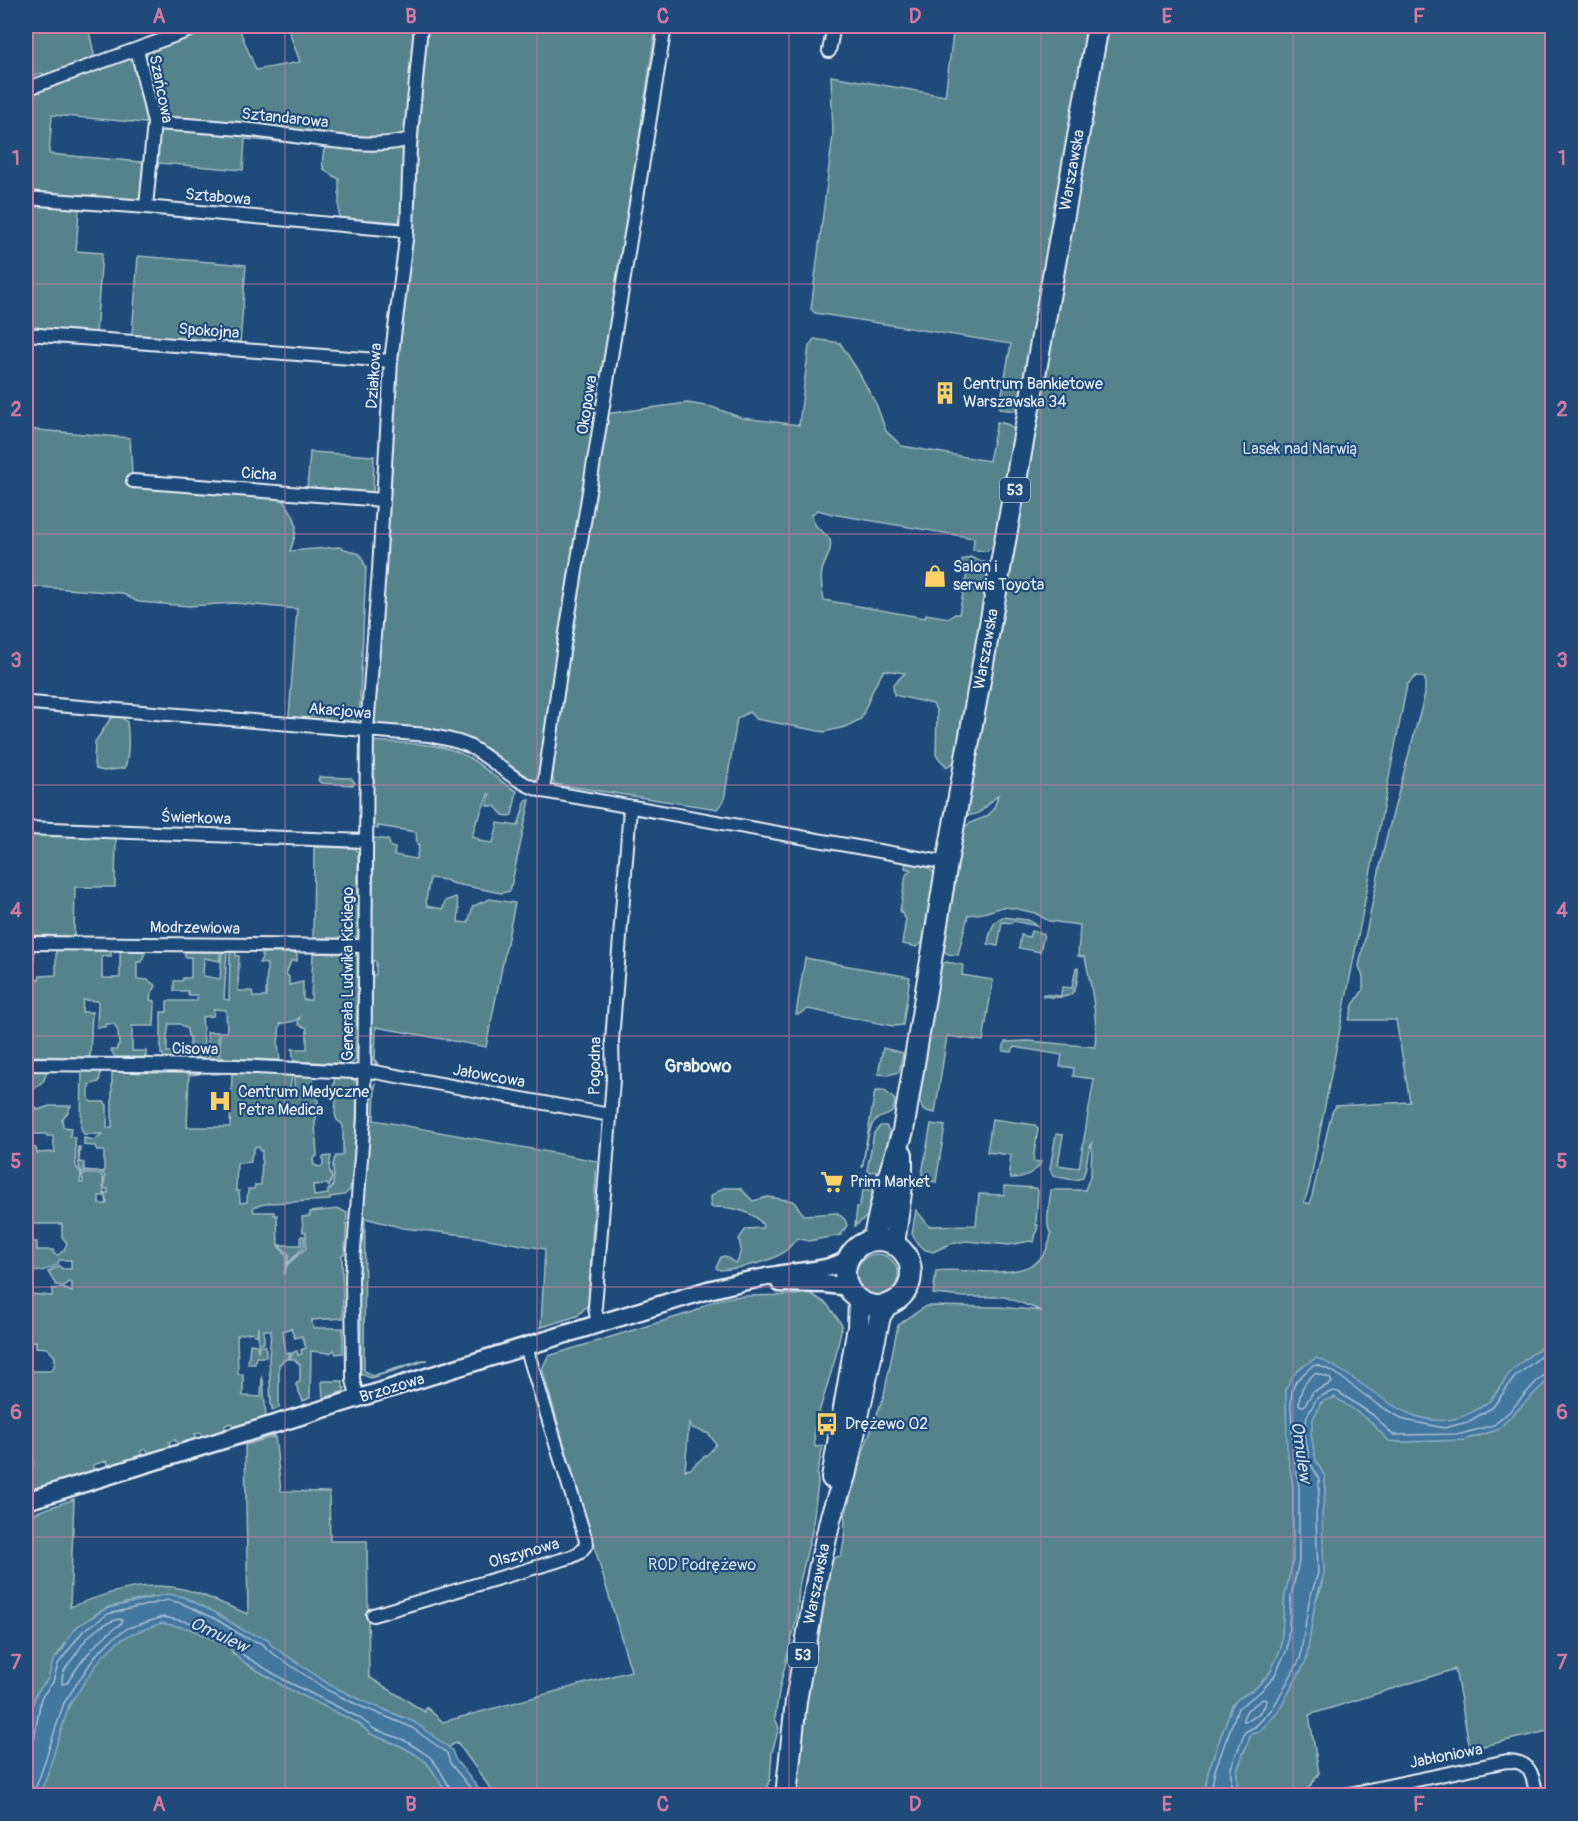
<svg xmlns="http://www.w3.org/2000/svg" width="1578" height="1821" viewBox="0 0 1578 1821" font-family="Pangolin,sans-serif">
<style>
.green{fill:#57838b;stroke:#a0bac2;stroke-width:1.5;fill-rule:evenodd}
.water{fill:#4377a0;stroke:#85a8c3;stroke-width:1.5}
.lines{fill:none;stroke-linecap:round;stroke-linejoin:round}
.shore{stroke:#a6c0d5;stroke-width:1.5}
.street-casing{stroke:#e8f1f8;stroke-width:16}
.secondary-casing{stroke:#e8f1f8;stroke-width:21}
.primary-casing{stroke:#e8f1f8;stroke-width:24}
.street{stroke:#1f4a7a;stroke-width:12}
.secondary{stroke:#1f4a7a;stroke-width:16}
.primary{stroke:#1f4a7a;stroke-width:20}
.grid{fill:none;stroke:#d37aa2;stroke-width:1.5;stroke-opacity:0.55}
.labels{text-anchor:middle;dominant-baseline:central;stroke-width:4.5;stroke-linejoin:round;paint-order:stroke}
.shield{fill:#1f4a7a;stroke:#acbfd2;stroke-width:1.5}
.shield-label{font-size:15px;font-weight:bold;fill:#e8f1f8}
.street-label{font-size:16px;fill:#e8f1f8;stroke:#1f4a7a}
.poi-label{font-size:16px;fill:#e8f1f8;stroke:#1f4a7a;text-anchor:start}
.park-label{font-size:16px;fill:#d2e0e8;stroke:#1f4a7a}
.neighbourhood-label{font-size:18px;font-weight:bold;fill:#e8f1f8;stroke:#1f4a7a}
.water-label{font-size:18px;font-style:italic;fill:#cfdfeb;stroke:#1f4a7a}
.neatline{fill:none;stroke:#d37aa2;stroke-width:2}
.grid-label{font-size:20px;text-anchor:middle;font-weight:bold;fill:#d37aa2}
</style>
<rect width="100%" height="100%" fill="#1f4a7a"/>
<filter id="ink" filterUnits="userSpaceOnUse"><feTurbulence type="fractalNoise" baseFrequency=".0167" numOctaves="2"/><feDisplacementMap in="SourceGraphic" scale="12" xChannelSelector="R" yChannelSelector="G"/><feConvolveMatrix kernelMatrix="1 2 1 2 8 2 1 2 1" color-interpolation-filters="sRGB"/></filter>
<g filter="url(#ink)">
<path class="green" d="M26,26H88L94,54L93,57L45,75L41,73L26,79Z
M217,26H238L256,70L300,62L287,26H416L403,219L398,222L339,218V179C323,170 320,171 324,150L329,146L245,139L243,170L159,163L158,167H155L143,51Z
M427,26H656L597,415L687,403L712,407L742,418L799,425L809,346L814,339L840,343L858,371L877,406L886,431L902,446L989,461L997,422C1007,424 1013,424 1016,435L996,544L987,551L973,550L974,538L832,514L818,510L812,514C814,530 822,529 830,539C833,551 825,559 822,571C820,580 822,590 824,600L925,618L926,614L949,618L955,614H959L968,568L962,565V560L970,557L987,563L991,569L965,719L955,761L947,767L936,755L937,712L933,704L894,695L893,685L905,673L884,670L874,687L861,719L845,727L824,732L756,719L749,712L737,719L724,801L717,809L554,784L552,774L554,749L535,782L524,777L478,743L474,744L382,727L372,720L390,504L398,349L411,230Z
M954,26H1089L1022,403L1016,411L999,409L1011,344L815,313L811,309L833,135L831,76L945,96Z
M1106,26H1552V1340L1542,1346L1510,1374L1489,1402L1466,1416L1442,1422L1408,1415L1381,1400L1286,1389L1287,1449L1293,1487V1561L1285,1595L1281,1648L1270,1673L1256,1688L1238,1699L1232,1706L1209,1769L1204,1795L795,1796L802,1707L828,1564L833,1558L841,1556L844,1542L845,1516L865,1446L884,1395L898,1325L926,1306L1000,1307L1042,1311L1005,1297H965L933,1294L936,1271C974,1266 1044,1290 1051,1234C1044,1225 1050,1202 1051,1190H1085L1091,1174L1092,1143C1085,1153 1089,1167 1082,1178L1074,1180L1053,1176L1050,1169L1056,1134L1063,1135L1058,1165L1079,1168L1094,1079L1073,1076L1074,1068L1060,1066L1062,1055L1014,1047L1012,1052L1003,1051L1005,1042L1029,1041L1095,1047C1098,1017 1091,986 1085,957L1078,956L1080,925L1049,921L1035,913L1013,908L1003,907L983,913L968,915L958,955L948,954L942,949L962,829C979,813 991,826 998,795C989,802 980,818 966,815ZM1416,676L1425,678V694L1386,839L1359,966L1363,977V990L1353,1005L1349,1020H1396L1410,1102L1336,1106L1332,1112L1310,1204L1304,1202L1309,1188L1407,685Z
M133,54L149,118L145,123L52,115L49,154L142,162L146,165L144,197L140,201L26,196V93Z
M26,201L75,205L79,210L76,251L102,253L96,333L26,329Z
M138,256L246,265L240,344L132,335Z
M26,429L130,438L133,489L146,487L282,498C298,521 300,525 290,551L339,547L360,554L366,567L359,719L350,722V725L289,717L297,609L234,603L189,606L138,602L121,593L26,586Z
M310,452L374,456L373,492L370,494L307,490Z
M120,716L127,722C129,736 129,755 125,768L104,771L96,769L94,764L95,742L111,718Z
M372,741C401,743 443,742 468,757C485,767 499,782 517,791L512,815L509,816L503,815L495,806H487L490,794H488C486,803 481,809 479,819H477L472,837L479,839V841L493,843L498,823L518,826L526,800H530L510,891L501,893L451,883L446,880L430,878L426,900L427,906L443,909L445,901L456,897L459,910L458,922L468,923L473,906L490,899L515,903L486,1047L376,1027L375,1060L380,1067L375,1063L372,1055H369V978L376,974V962L370,958L371,841L375,838L388,840L391,847L395,848L394,855L416,859L419,846L417,845L416,832L378,826V829L372,827Z
M319,777L351,778L355,783L353,785L321,783L318,780Z
M33,835L116,838L115,887H75L74,936L26,935V842Z
M314,847L354,848L358,852V935L355,938H313Z
M906,863C918,865 932,864 936,878L923,942L917,947L902,944L906,919L900,911L906,875L911,870L905,868Z
M1003,917L1028,920L1038,926L1013,921L1012,923L1002,922L998,946L988,944C990,933 991,922 1003,917Z
M1031,931L1044,934L1040,952L1019,948L1021,935L1029,937Z
M26,950H34V959H27V979H39L40,976L56,975V950L111,951V956H102V978H120V951H146L141,962H137V979L148,980L156,986L151,994L150,1000L155,1001L154,1026H132V1051H146V1057H115L111,1050H117V1046L119,1045L118,1031L114,1024H105V1027H97L98,1001L83,1000L82,1012H92L90,1057L26,1056Z
M185,952H220V961L204,958L203,976L220,979L222,952H227L224,999L229,1000L230,952H236V956H239L238,991H252L253,997H266L267,964L259,963L262,958V953H297V961H291L286,974L289,977V985L303,982V1000H311L313,953L355,954L358,957L356,1060L350,1064L294,1061L292,1049H307V1028L299,1025L298,1022L300,1017L295,1021L280,1024L278,1044L280,1060L220,1058V1032H227L226,1010L214,1009L213,1016L202,1017L205,1058H190V1037L188,1036L187,1029L180,1024H169L167,1037V1052H181V1058H164L163,1054H161V1012H167V1001H197V995H188V991H174V981H182L183,978H191V957H185Z
M805,958L910,977L903,1025L893,1026L808,1009L799,1014H796Z
M946,962L963,965L962,975L993,980L983,1041L947,1036L935,1113L923,1110L919,1099L937,969Z
M1076,968H1078C1078,997 1070,1000 1043,996V994L1061,996L1062,987L1072,988Z
M207,1032H218V1058H209Z
M883,1048L903,1053L899,1072L888,1075L878,1074Z
M26,1071H47L44,1080L32,1091L31,1102L38,1110L49,1106H71L68,1112L62,1119L63,1127L71,1128L70,1137L75,1138L76,1167L81,1173L80,1183H83L82,1174H100L103,1177L104,1196H99V1204H107L105,1193H108V1189H104L105,1176L101,1172H82L79,1167L78,1147H80L79,1162L84,1163V1170L104,1172V1151H97L95,1146L84,1145V1138L94,1140L102,1134H84L81,1128L82,1071H101L99,1082L89,1085V1099L91,1102H104L107,1105V1128H112V1072H200L199,1074L189,1075L187,1127H230L232,1073L212,1074V1072L292,1075L290,1089L294,1090V1075L313,1076V1096L318,1100V1110L315,1123L317,1156L313,1159L314,1165L320,1167L323,1165V1157L331,1156L329,1168L332,1178L329,1187L327,1184L313,1185L314,1196L328,1194V1190L332,1188C337,1176 329,1167 336,1156H341L343,1154V1125L337,1120L335,1114L336,1101L333,1088L335,1077L352,1078L357,1083L356,1136L350,1190L344,1195L330,1197V1200L269,1203L253,1207L254,1212H274V1215H277L278,1246L287,1255L284,1275L287,1265L306,1248V1232H303L302,1217L310,1216V1212L339,1209L347,1213L345,1253L342,1255L343,1318L312,1320L313,1328H343V1353L336,1354L334,1350L330,1353L311,1351L310,1398L303,1401L296,1385V1383L300,1382V1365L294,1359H289L294,1352L297,1351L298,1355L302,1354L301,1350L306,1348L302,1336L295,1338L291,1328L283,1331L286,1353H291L287,1359L284,1360L279,1365V1408L272,1410V1406H271L269,1358L271,1330H264V1343H258V1327L257,1335H254L253,1332L237,1335L238,1374H243V1396L261,1397L262,1378L263,1380L266,1417L233,1427L231,1423L225,1425V1430L203,1437L201,1433L195,1434L196,1439L178,1444L175,1440L169,1442L170,1447L149,1453L146,1449L141,1451V1456L108,1466L106,1461L93,1465V1471L26,1492V1470L28,1469V1466H33V1451H31L30,1442H26V1366L27,1371H50L54,1367L55,1357L47,1348L36,1347V1341L26,1342V1286L30,1287V1294L52,1296V1289L63,1288L72,1292V1283L68,1282L64,1286L56,1285L48,1272L59,1266L63,1269H71V1260H59L58,1264C49,1270 37,1273 26,1271V1242H37V1250H53L54,1254L58,1255L64,1250L67,1243L62,1237V1224H28L26,1227V1145L36,1148L37,1153L55,1152L53,1136H47L46,1134H26ZM255,1147H259L260,1151H262L261,1185H255L254,1189H248L247,1202L240,1203L239,1191H236L237,1163L251,1162V1157Z
M375,1084L374,1120L597,1161L588,1305L577,1316L539,1328L541,1326L545,1249L465,1235L403,1228L365,1218L364,1370L372,1376L423,1360H428L371,1378L357,1373L361,1368V1317L357,1311V1244L369,1089H372Z
M875,1091H885L895,1100L893,1111C887,1117 881,1116 876,1120C867,1127 865,1158 862,1168Z
M992,1119L1035,1125L1038,1129L1033,1161L1041,1162C1037,1172 1022,1179 1011,1178L1009,1173L1011,1155L987,1152Z
M931,1124L945,1126L936,1182L921,1179Z
M880,1126H886L890,1132L884,1162L878,1171L870,1172L867,1170L874,1133Z
M1004,1186L1036,1188L1038,1191L1036,1225H1038L1034,1242L1030,1241L1009,1245L966,1241L950,1244L933,1252L926,1250L918,1244L912,1234L916,1210L929,1226L976,1225L979,1194L1004,1195Z
M723,1188H740L753,1201L768,1197L793,1201L804,1215L838,1213L845,1220L847,1225L841,1235L808,1241L798,1238C791,1243 791,1247 785,1251C773,1262 736,1269 720,1270L716,1268L721,1257L725,1256L735,1263L738,1261L741,1249L739,1239L746,1229L762,1228L763,1225C753,1210 728,1207 711,1207V1196Z
M867,1189L874,1192L869,1215L855,1226L857,1207H859L863,1191Z
M301,1236H304V1247L287,1264L289,1254L279,1245H301Z
M856 1275a21 21 0 1 1 42 0a21 21 0 1 1-42 0Z
M810,1293L827,1304L842,1325L835,1359L814,1429L815,1447L823,1446L817,1474L818,1483L812,1531L799,1586L797,1617L780,1686L775,1718L779,1728L772,1752L770,1780L764,1795H495L457,1742L449,1747H445L414,1722L363,1701L330,1685L271,1645L268,1639L246,1632L216,1613L183,1597H152L106,1608L78,1626L53,1661L48,1679L36,1694L32,1707L31,1729L26,1746V1516L74,1499L70,1607C106,1593 145,1580 183,1589C202,1593 229,1607 248,1614L245,1445L275,1436L281,1491L329,1492L330,1541H367L369,1677L425,1712L426,1707L443,1722L631,1671L542,1369L548,1356L696,1311C724,1287 775,1300 810,1293ZM689,1423L692,1428L709,1434L716,1444C709,1457 700,1457 691,1469L685,1470Z
M250,1344L257,1345L258,1352L259,1345L266,1346V1357H256L255,1364H248Z
M1552,1376V1730L1470,1749L1455,1669L1309,1715L1319,1773L1304,1795L1237,1796V1770L1251,1734L1278,1712L1306,1661L1315,1602L1322,1586V1513L1325,1493V1477L1316,1461L1311,1435L1313,1419L1322,1402L1335,1397L1369,1420L1389,1441L1402,1442L1463,1440L1497,1430Z
M322,1381H343V1388H345L344,1391L323,1399Z
M162,1623L191,1629L230,1647L233,1654L248,1665L271,1678L283,1686L358,1723L371,1734L401,1746L415,1754L426,1762L433,1771L448,1795L37,1796C51,1772 55,1744 64,1718C75,1689 103,1646 132,1633C141,1629 152,1626 162,1623Z"/>
<path class="water" d="M1552,1340V1376L1497,1430L1463,1440L1402,1442L1389,1441L1369,1420L1335,1397L1321,1402L1313,1419L1311,1435L1316,1461L1325,1477V1493L1322,1513L1324,1574L1315,1602L1306,1661L1278,1712L1259,1732L1251,1734L1237,1770V1795H1204L1209,1769L1232,1706L1238,1699L1256,1688L1270,1673L1281,1648L1285,1595L1293,1561V1487L1287,1449L1286,1389L1291,1378L1300,1368L1316,1358C1375,1380 1418,1454 1487,1403C1497,1396 1502,1383 1509,1374C1521,1361 1538,1349 1552,1340Z
M168,1594L183,1597L216,1613L246,1632L268,1639L271,1645L330,1685L363,1701L414,1722L452,1750L455,1759L484,1795H448L433,1771L426,1762L415,1754L401,1746L371,1734L358,1723L283,1686L271,1678L240,1660L229,1647L191,1629L162,1623L131,1634L116,1643L101,1658L69,1705L45,1782L37,1795H26V1746L31,1729L32,1707L36,1694L48,1679L53,1661L64,1648L69,1637L78,1626L105,1609Z"/>
<g class="lines">
<path class="shore" d="M1315,1373L1330,1378L1332,1383L1313,1392L1304,1406H1301L1299,1404C1300,1390 1304,1382 1315,1373Z
M119,1619L122,1620V1623C98,1639 82,1659 67,1683L62,1684C61,1670 69,1665 76,1654C87,1636 97,1625 119,1619Z
M1263,1699L1267,1700C1265,1709 1253,1721 1244,1721L1243,1718L1247,1710Z
M26,1744L31,1743L34,1739L41,1698L53,1682L58,1664L83,1631L108,1614L168,1600L181,1603L214,1618L244,1637L263,1644L268,1650L327,1690L360,1706L411,1727L447,1753L450,1763L477,1796
M32,1796L39,1779L64,1703L96,1655L112,1639L128,1628L163,1617L193,1623L232,1642L243,1655L286,1681L360,1718L374,1729L404,1740L418,1749L430,1757L438,1767L452,1791L453,1796
M1210,1796L1215,1770L1238,1708L1260,1692L1274,1677L1287,1649L1291,1596L1299,1561V1487L1293,1448L1291,1405L1292,1390L1296,1381L1312,1366L1317,1365L1334,1372L1378,1405L1405,1420L1444,1428L1468,1422L1493,1407L1514,1378L1552,1347
M1231,1796V1768L1245,1732L1256,1726L1273,1708L1300,1659L1309,1601L1318,1573L1316,1513L1319,1493V1479L1310,1462L1305,1435L1306,1424L1307,1416L1317,1398L1333,1391L1338,1392L1373,1415L1393,1435L1461,1434L1494,1425L1509,1412L1536,1382L1547,1373L1552,1372"/>
<g class="street-casing">
<path id="street" d="M137,49L154,123L146,207
M829,51L834,26
M26,89L201,26
M154,123C186,125 219,127 251,130C289,134 378,153 411,138
M26,198L146,207L407,231
M26,334L391,361
M133,481L383,500
M26,705L31,703L428,735C442,738 457,740 469,746C495,760 514,783 543,791L947,863
M543,791L564,645L665,26
M26,828L365,841
M26,943L364,946
M26,1064L236,1066L354,1072L364,1070L610,1115
M598,1325L595,1307L613,1080L612,1041L630,808
M358,1399L353,1380L352,1276L364,1118L367,729L379,570L391,361L407,231L410,146L421,26
M373,1615L571,1557L579,1553L587,1544L526,1347
M1340,1796L1507,1761C1532,1761 1532,1775 1537,1796"/>
</g>
<g class="secondary-casing">
<path id="secondary" d="M780,1283L825,1284L849,1287
M26,1501L708,1290C731,1284 754,1279 777,1275C802,1270 827,1272 849,1259"/>
</g>
<g class="primary-casing">
<path id="primary" d="M873,1240L886,1184L903,1131L947,863L1098,26
M845 1273a33 33 0 1 1 66 0a33 33 0 1 1-66 0Z
M894,1245L902,1185V1154
M832,1478L858,1327L859,1300
M786,1796L796,1701L818,1574L831,1516L845,1476L880,1316L887,1305"/>
</g>
<use href="#street" class="street"/>
<use href="#secondary" class="secondary"/>
<use href="#primary" class="primary"/>
</g>
</g>
<path class="grid" d="M285,26V1796M537,26V1796M789,26V1796M1041,26V1796M1293,26V1796M26,284H1552M26,534H1552M26,785H1552M26,1036H1552M26,1287H1552M26,1537H1552"/>
<defs>
<g id="building-bare" transform="scale(1.8)"><path d="M-4-6H4V6H1V3H-1V6H-4ZM-2.5-4.3h1.7v1.8h-1.7ZM.8-4.3h1.7v1.8H.8ZM-2.5-1h1.7V.8h-1.7ZM.8-1h1.7V.8H.8Z" fill="#ffd166" stroke="#1f4a7a" stroke-width="2.5" paint-order="stroke"/></g>
<g id="shop-bare" transform="scale(1.8)"><path d="M-5-2.5h2.3a2.7 3.5 0 0 1 5.4 0H5L5.5 6h-11ZM-1.5-2.5h3a1.5 2.3 0 0 0-3 0Z" fill="#ffd166" stroke="#1f4a7a" stroke-width="2.5" paint-order="stroke"/></g>
<g id="hospital-bare" transform="scale(1.8)"><path d="M-5-5h3v3.5h4V-5h3V5h-3V1.5h-4V5h-3Z" fill="#ffd166" stroke="#1f4a7a" stroke-width="2.5" paint-order="stroke"/></g>
<g id="supermarket-bare" transform="scale(1.8)"><path d="M-6-5.5h2.5l.6 2H6L4.5 2H-2.5L-4.4-4H-6ZM-1.5 3.2a1.3 1.3 0 1 0 .1 0ZM3 3.2a1.3 1.3 0 1 0 .1 0Z" fill="#ffd166" stroke="#1f4a7a" stroke-width="2.5" paint-order="stroke"/></g>
<g id="bus-bare" transform="scale(1.8)"><path d="M-5-6H5V4H4V6H2V4H-2V6H-4V4H-5ZM-3.5-4V0h7V-4ZM-3.5 1.2v1.5H-2V1.2ZM2 1.2v1.5H3.5V1.2Z" fill="#ffd166" stroke="#1f4a7a" stroke-width="2.5" paint-order="stroke"/></g>
</defs>
<g fill-rule="evenodd">
<use href="#building-bare" x="945" y="393"/>
<use href="#shop-bare" x="935" y="576"/>
<use href="#hospital-bare" x="220" y="1101"/>
<use href="#supermarket-bare" x="832" y="1182"/>
<use href="#bus-bare" x="827" y="1424"/>
</g>
<g class="labels">
<g class="shield">
<rect x="1000" y="478" width="30" height="24" rx="4.5"/>
<rect x="788" y="1643" width="30" height="24" rx="4.5"/>
</g>
<g class="shield-label">
<text x="1015" y="490">53</text>
<text x="803" y="1655">53</text>
</g>
<g class="street-label">
<text transform="translate(161 89) rotate(79)">Szańcowa</text>
<text transform="translate(285 118) rotate(6)">Sztandarowa</text>
<text transform="translate(1072 170) rotate(-80)">Warszawska</text>
<text transform="translate(218 197) rotate(5)">Sztabowa</text>
<text transform="translate(209 331) rotate(4)">Spokojna</text>
<text transform="translate(374 376) rotate(-86)">Działkowa</text>
<text transform="translate(587 405) rotate(-81)">Okopowa</text>
<text transform="translate(259 474) rotate(4)">Cicha</text>
<text transform="translate(986 649) rotate(-80)">Warszawska</text>
<text transform="translate(340 711) rotate(5)">Akacjowa</text>
<text transform="translate(196 818) rotate(2)">Świerkowa</text>
<text transform="translate(195 928) rotate(1)">Modrzewiowa</text>
<text transform="translate(348 974) rotate(-90)">Generała Ludwika Kickiego</text>
<text transform="translate(195 1049) rotate(1)">Cisowa</text>
<text transform="translate(595 1066) rotate(-89)">Pogodna</text>
<text transform="translate(489 1076) rotate(10)">Jałowcowa</text>
<text transform="translate(392 1388) rotate(-17)">Brzozowa</text>
<text transform="translate(524 1553) rotate(-16)">Olszynowa</text>
<text transform="translate(817 1584) rotate(-79)">Warszawska</text>
<text transform="translate(1446 1756) rotate(-11)">Jabłoniowa</text>
</g>
<g class="poi-label">
<text x="963" y="384">Centrum Bankietowe<tspan x="963" dy="18">Warszawska 34</tspan></text>
<text x="953" y="567">Salon i<tspan x="953" dy="18">serwis Toyota</tspan></text>
<text x="238" y="1092">Centrum Medyczne<tspan x="238" dy="18">Petra Medica</tspan></text>
<text x="850" y="1182">Prim Market</text>
<text x="845" y="1424">Drężewo 02</text>
</g>
<g class="park-label">
<text x="1300" y="449">Lasek nad Narwią</text>
<text x="702" y="1565">ROD Podrężewo</text>
</g>
<g class="neighbourhood-label">
<text x="698" y="1066">Grabowo</text>
</g>
<g class="water-label">
<text transform="translate(1301 1452) rotate(82)">Omulew</text>
<text transform="translate(219 1635) rotate(25)">Omulew</text>
</g>
</g>
<rect width="1578" height="1821" fill="none" stroke="#1f4a7a" stroke-width="66"/>
<rect x="33" y="33" width="1512" height="1755" class="neatline"/>
<g class="grid-label">
<text x="159" y="23">A</text>
<text x="411" y="23">B</text>
<text x="663" y="23">C</text>
<text x="915" y="23">D</text>
<text x="1167" y="23">E</text>
<text x="1419" y="23">F</text>
<text x="16" y="165">1</text>
<text x="1562" y="165">1</text>
<text x="16" y="416">2</text>
<text x="1562" y="416">2</text>
<text x="16" y="667">3</text>
<text x="1562" y="667">3</text>
<text x="16" y="917">4</text>
<text x="1562" y="917">4</text>
<text x="16" y="1168">5</text>
<text x="1562" y="1168">5</text>
<text x="16" y="1419">6</text>
<text x="1562" y="1419">6</text>
<text x="16" y="1669">7</text>
<text x="1562" y="1669">7</text>
<text x="159" y="1811">A</text>
<text x="411" y="1811">B</text>
<text x="663" y="1811">C</text>
<text x="915" y="1811">D</text>
<text x="1167" y="1811">E</text>
<text x="1419" y="1811">F</text>
</g>
</svg>
